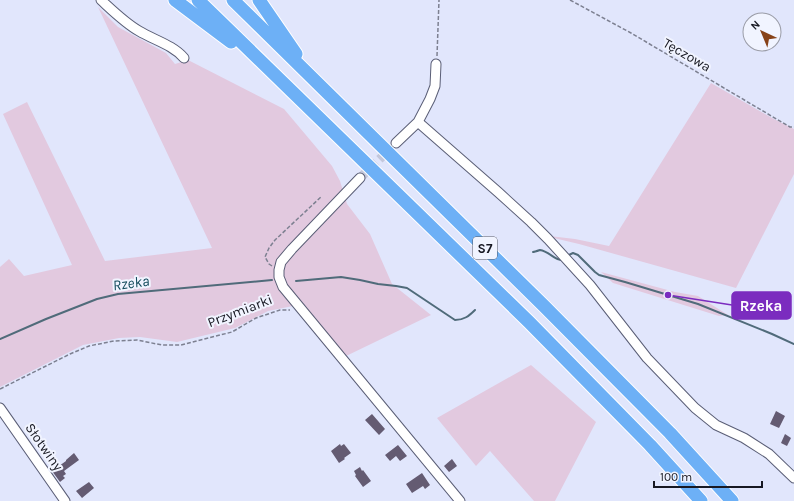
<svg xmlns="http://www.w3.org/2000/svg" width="794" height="501" viewBox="0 0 794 501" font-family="Karla,sans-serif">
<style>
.green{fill:#e2c9df}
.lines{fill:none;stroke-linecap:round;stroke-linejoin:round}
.stream{stroke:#506b7a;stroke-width:2}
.building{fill:#645b72}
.minor-tunnel{stroke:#c3c7db;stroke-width:9;stroke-dasharray:9 4.5;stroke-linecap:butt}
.minor-casing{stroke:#5a5e76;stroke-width:11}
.highway-casing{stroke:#fff;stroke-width:15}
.path{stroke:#7d8091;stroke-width:1.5;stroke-dasharray:4 2;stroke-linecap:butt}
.minor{stroke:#fff;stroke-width:9}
.highway{stroke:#6db0f6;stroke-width:13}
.labels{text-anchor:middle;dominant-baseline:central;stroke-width:4;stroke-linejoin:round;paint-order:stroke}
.shield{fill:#f1f4ff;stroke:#585a64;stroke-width:1}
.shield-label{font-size:13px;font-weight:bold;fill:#171822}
.street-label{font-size:14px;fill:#171822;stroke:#f1f4ff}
.water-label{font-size:15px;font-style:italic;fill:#11495b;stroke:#f1f4ff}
.leader{fill:none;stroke:#7b2cbf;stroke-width:1.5}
.callout-dot{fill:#7b2cbf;stroke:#f1f4ff;stroke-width:1.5}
.callout{fill:#7b2cbf;stroke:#7b2cbf;stroke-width:1.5}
.callout-label{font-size:15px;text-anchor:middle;font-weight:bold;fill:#fff}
</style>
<rect width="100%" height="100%" fill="#e1e6fc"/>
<path class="green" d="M98,7L118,27L166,53L175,64L188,60L284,109L332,166L340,181L347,204L370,234L392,284L431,315L344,357L293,306L268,311L235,328L177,342L140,337L119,338L83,345L0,387V267L9,259L24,276L72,265L3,114L27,102L105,261L212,248Z
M711,83L772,118L794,129V174L736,288L579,244L541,235L575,239L609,246Z
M601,272L675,292L698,296L728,315L719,316L613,283Z
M531,365L596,422L555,501H534L490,451L476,466L437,418Z"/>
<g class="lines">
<path class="stream" d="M533,252C534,252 540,250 540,250C549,251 555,261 563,260
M567,256L573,253L578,255L595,272L599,275L625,282L698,304L772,334L794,344
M296,281L341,277L360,280L378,284L396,286L407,288L455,320C464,320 469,316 475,310
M0,339L46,319L97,299L118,294L272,280"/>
</g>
<path class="building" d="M776,411L785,416L779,428L770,424Z
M372,414L385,429L379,435L365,420Z
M785,434L791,438L787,446L781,443Z
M340,444L341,446L344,444L351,453L344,458L345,459L339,463L331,451Z
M398,445L407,456L400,461L396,456L390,461L385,455Z
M74,453L79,460L64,471L66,474L63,476L65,478L60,482L52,471L66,461V460Z
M452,459L457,466L449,472L444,466Z
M360,467L362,471L363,470L371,481L363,487L355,476L356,475L354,471Z
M422,473L430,485L425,489L423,486L412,493L406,484Z
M89,482L94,488L82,498L76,491Z"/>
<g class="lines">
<path class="minor-tunnel" d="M360,178L391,148"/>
<g class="minor-casing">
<path id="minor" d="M101,0C113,11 125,23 139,31C154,40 173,45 184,58
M418,122L498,192L531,222L548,239L590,285L647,358L695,408L716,425L744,438L769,454L794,478
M396,143L418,122L430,99L435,86L436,64
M360,178L292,249L281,262L279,270V277L283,287L460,501
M0,408L65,501"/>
</g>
<g class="highway-casing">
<path id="highway" d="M175,0L231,42
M198,0L529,322L650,445L701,501
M233,0L544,306L670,433L732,501
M259,0L296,54"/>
</g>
<path class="path" d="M570,0L631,33L790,127H794
M437,56L439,0
M272,266L269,264L265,257L269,248L275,240L322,196
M0,389L70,354L89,346L114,341L137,340L162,345H181L232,332L256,318L280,310H290"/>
<use href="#minor" class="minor"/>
<use href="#highway" class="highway"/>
</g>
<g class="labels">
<rect class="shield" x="473" y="237" width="24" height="22" rx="3"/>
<g class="shield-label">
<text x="485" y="248">S7</text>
</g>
<g class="street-label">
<text transform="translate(687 55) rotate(30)">Tęczowa</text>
<text transform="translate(240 311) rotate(-21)">Przymiarki</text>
<text transform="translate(44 447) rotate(55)">Słotwiny</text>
</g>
<g class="water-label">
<text transform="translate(131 283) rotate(-8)">Rzeka</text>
</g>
</g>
<path class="leader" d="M668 295L732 305"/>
<circle class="callout-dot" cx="668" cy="295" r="4"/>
<rect class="callout" x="732" y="292" width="59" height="27" rx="4"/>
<g class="callout-label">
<text x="761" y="311">Rzeka</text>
</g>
<g transform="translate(762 32) rotate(316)"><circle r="19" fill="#f1f4ff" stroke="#9a9ca7"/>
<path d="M0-3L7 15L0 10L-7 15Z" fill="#874218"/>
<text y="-6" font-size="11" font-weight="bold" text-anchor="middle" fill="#171822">N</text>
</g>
<path d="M654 481v6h108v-6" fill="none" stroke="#171822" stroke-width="2"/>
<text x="660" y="481" font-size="12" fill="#171822" stroke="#f1f4ff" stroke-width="3" paint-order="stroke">100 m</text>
</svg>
